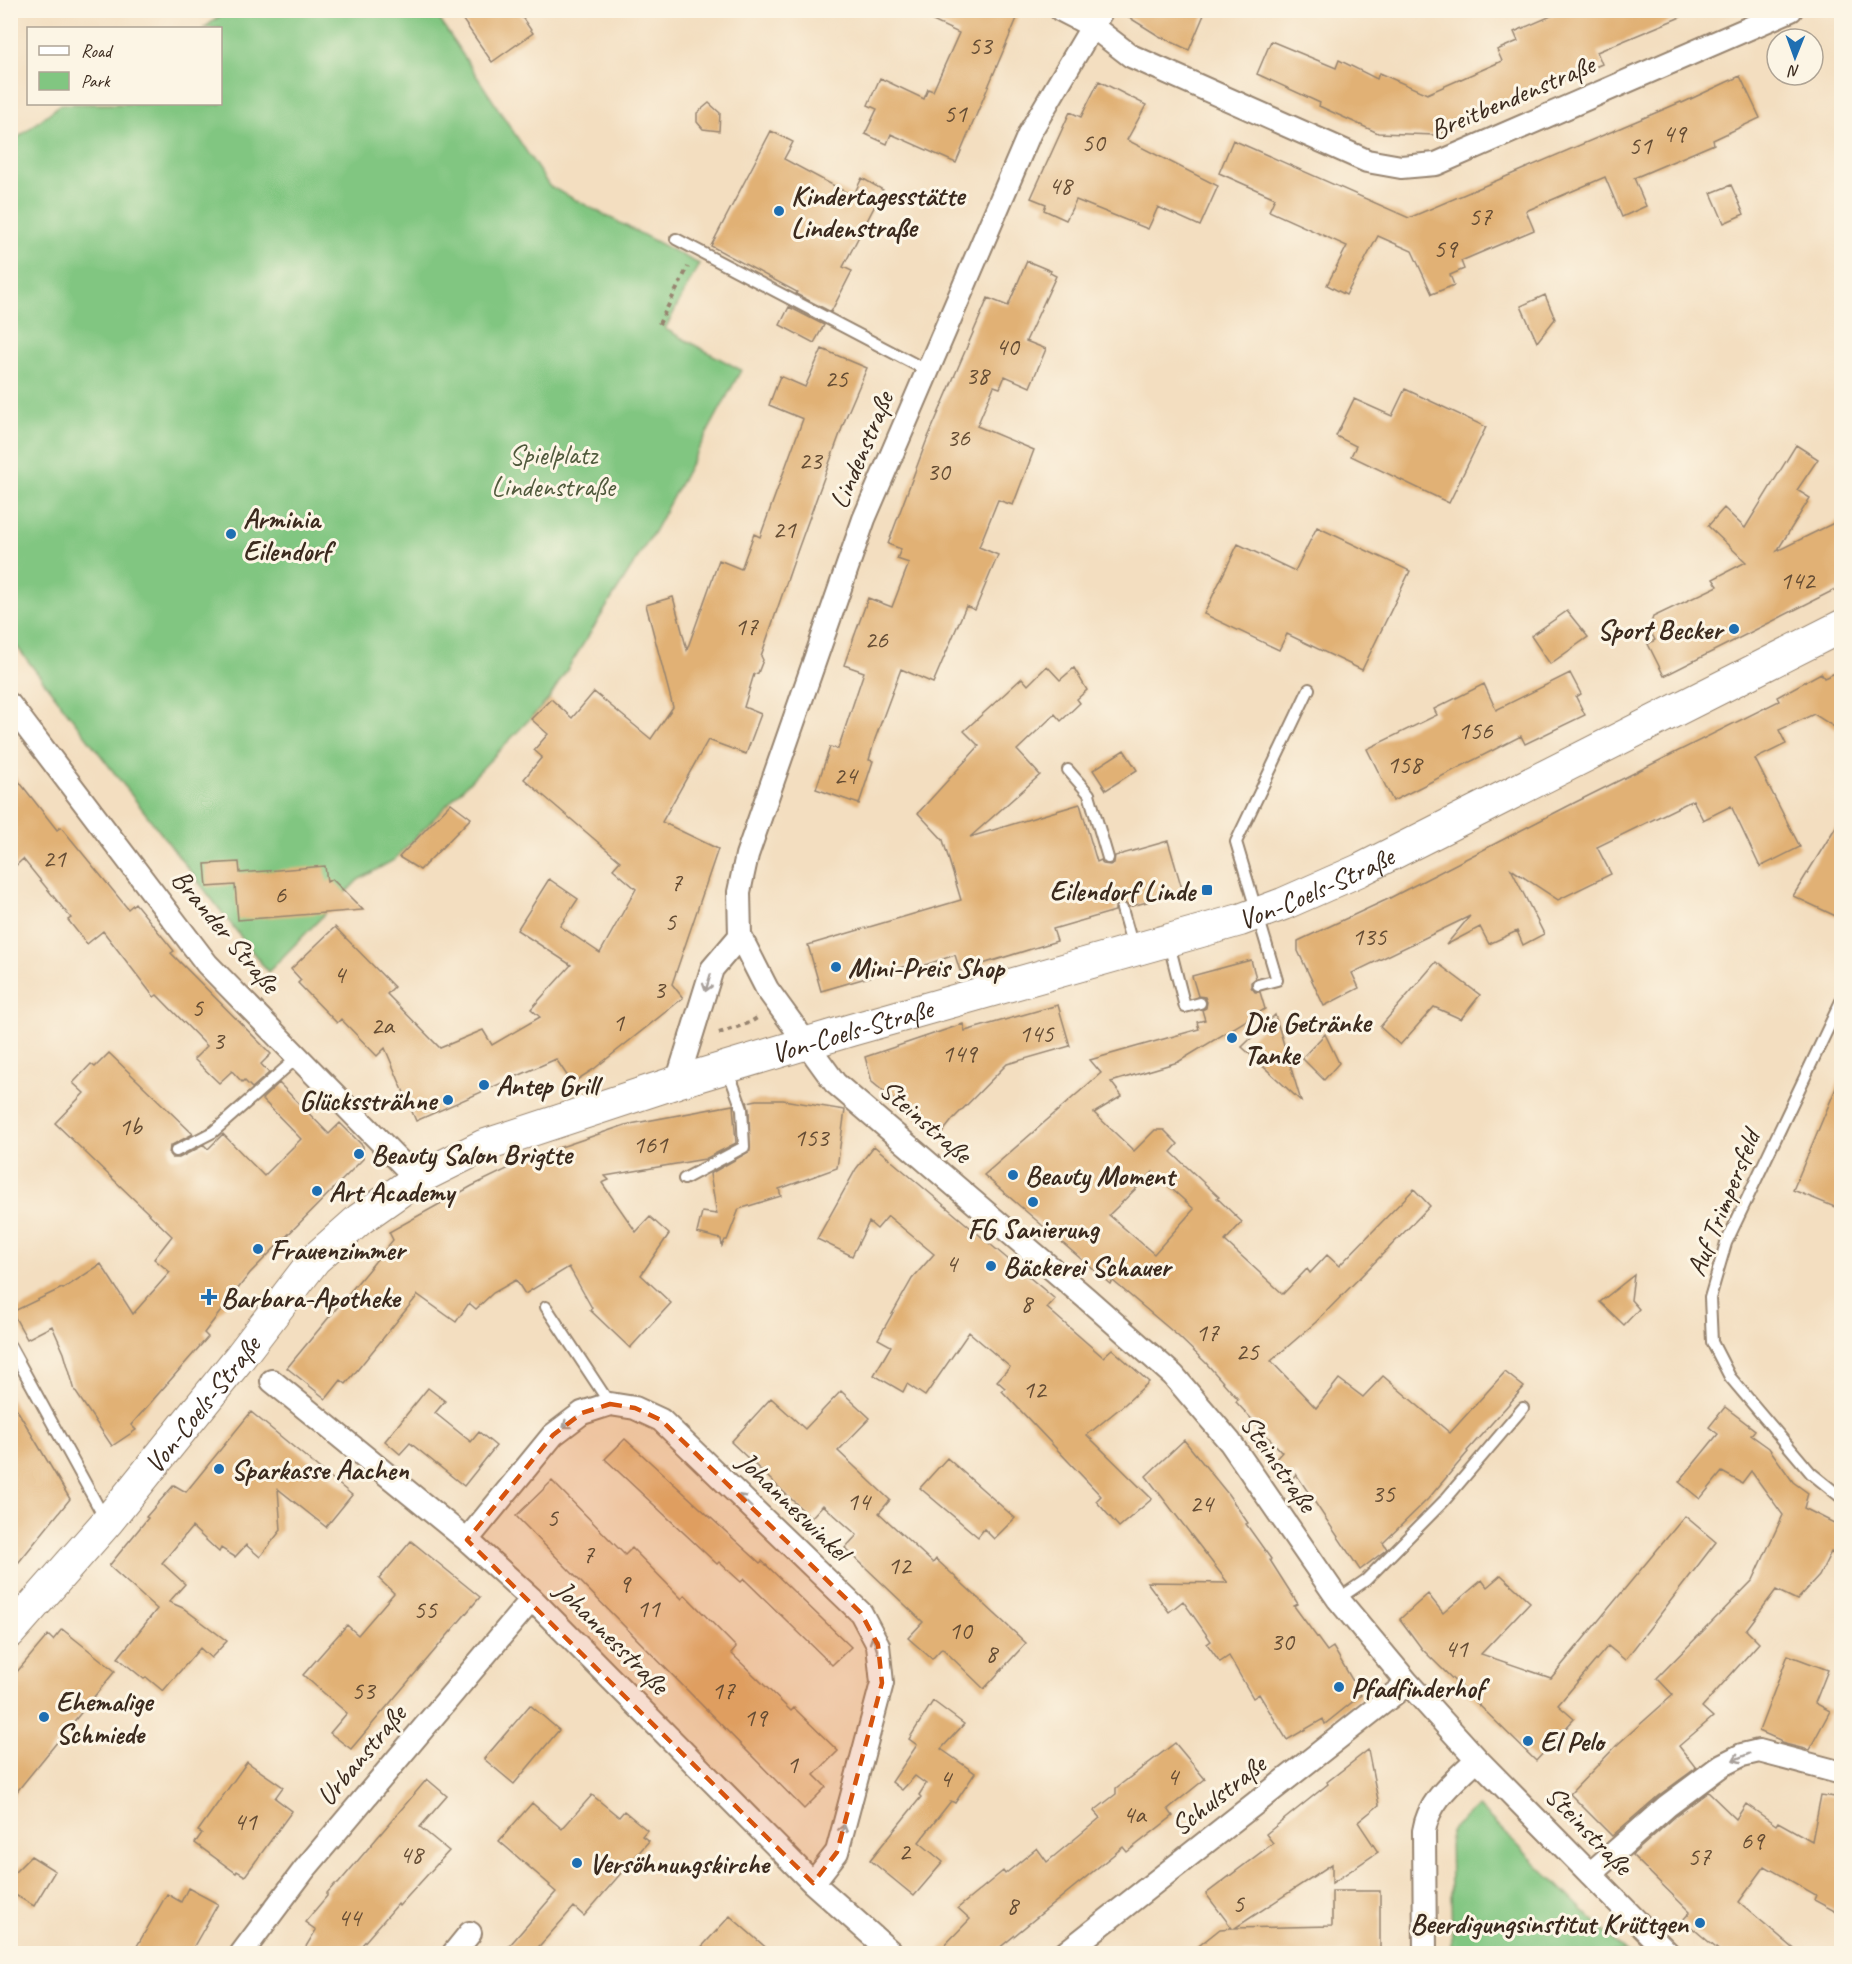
<svg xmlns="http://www.w3.org/2000/svg" width="1852" height="1964" viewBox="0 0 1852 1964" font-family="Caveat,sans-serif">
<style>
.green{fill:#81c681;stroke:#5e7850;stroke-width:1.5}
.building{fill:#e1b175;fill-rule:evenodd}
.lines{fill:none;stroke-linecap:round;stroke-linejoin:round}
.lane-casing{stroke:#97846f;stroke-width:14}
.street-casing{stroke:#97846f;stroke-width:26}
.secondary-casing{stroke:#97846f;stroke-width:34}
.path{stroke:#97846f;stroke-width:4;stroke-dasharray:4.5 4.5;stroke-linecap:butt}
.lane{stroke:#fff;stroke-width:10}
.street{stroke:#fff;stroke-width:22}
.secondary{stroke:#fff;stroke-width:32}
.oneway{stroke:#a79f9a}
.marked{fill:#d7540e;fill-opacity:0.2;stroke:#d7540e;stroke-width:4.5;stroke-dasharray:12 8;stroke-linejoin:round}
.poi-dot{fill:#1f6fb2;stroke:#fcf5e5;stroke-width:2}
.labels{text-anchor:middle;dominant-baseline:central;stroke-width:6;stroke-linejoin:round;paint-order:stroke}
.number-label{font-size:26px;fill:#644c34}
.street-label{font-size:28px;fill:#3b2a1e;stroke:#fcf5e5}
.poi-label{font-size:28px;font-weight:bold;fill:#3b2a1e;stroke:#fcf5e5;text-anchor:start}
.park-label{font-size:28px;fill:#50593c;stroke:#fcf5e5}
</style>
<rect width="100%" height="100%" fill="#fcf5e5"/>
<filter id="ink" filterUnits="userSpaceOnUse"><feTurbulence type="fractalNoise" baseFrequency=".0167" numOctaves="2"/><feDisplacementMap in="SourceGraphic" scale="12" xChannelSelector="R" yChannelSelector="G"/><feConvolveMatrix kernelMatrix="1 2 1 2 8 2 1 2 1" color-interpolation-filters="sRGB"/></filter>
<filter id="wash" filterUnits="userSpaceOnUse"><feTurbulence type="fractalNoise" baseFrequency=".008" numOctaves="4" result="noise"/><feDisplacementMap in="SourceGraphic" scale="24" xChannelSelector="R" yChannelSelector="G"/><feGaussianBlur stdDeviation="1.35" result="paint"/><feColorMatrix in="noise" values="0 0 0 0 0 0 0 0 0 0 0 0 0 0 0 0 0 1.4 0 .05"/><feComposite in="paint" operator="in"/></filter>
<g filter="url(#wash)">
<rect width="100%" height="100%" fill="#f3dec0"/>
<path class="green" d="M227,11H434L549,186L699,264L665,329L741,370L655,530L548,700L394,860L358,880L268,972L11,639V143L61,104H220V28H204Z
M1478,1806L1626,1953H1452L1450,1831Z"/>
<g id="blocks">
<path class="building" d="M456,10H517L533,33L492,62Z
M909,10H1005L1018,16L956,163L891,134L887,144L865,134L877,109L868,105L880,78L924,99L928,89L933,91L959,33Z
M1117,10H1206L1189,50L1159,36Z
M1565,10L1695,11L1597,52L1602,64L1436,135L1378,133L1319,106L1320,103L1257,74L1271,41L1336,68L1339,60L1377,79L1379,73L1427,94L1502,61L1497,50L1518,41L1514,32Z
M1740,76L1760,118L1713,140L1714,144L1634,178L1646,206L1622,217L1605,177L1526,211L1534,230L1461,261L1464,269L1450,275L1454,285L1432,294L1412,251L1378,236L1346,295L1327,285L1347,246L1269,211L1275,198L1219,173L1233,140L1409,218L1681,102L1682,103Z
M1099,81L1146,105L1127,140L1218,186L1200,226L1158,207L1148,229L1076,200L1066,220L1044,210L1046,204L1031,198L1070,112L1081,117Z
M709,103L720,113L719,131L703,129L697,122V113Z
M771,131L793,142L784,159L853,196L862,178L883,190L843,267L852,271L831,312L796,294L797,292L711,246Z
M1731,185L1744,214L1724,223L1711,193Z
M1027,261L1051,271L1050,273L1056,276L1026,341L1046,349L1030,387L1005,376L1000,388L994,386L977,426L1034,450L1013,505L998,500L979,547L998,555L975,610L966,606L933,683L901,669L875,739L869,760L873,761L859,804L816,789L830,747L838,749L864,672L844,665L868,598L892,607L909,563L897,559L901,549L888,544L926,442L988,298L1008,306Z
M1545,295L1555,319L1537,342L1521,306Z
M789,307L824,325L814,343L780,325Z
M822,349L867,368L846,417L797,552L761,656L763,660L758,673L754,674L744,707L761,714L746,754L708,740L662,822L718,849L672,984L683,998L594,1069L572,1083L556,1059L416,1121L385,1048L377,1056L341,1019L337,1023L298,983L301,980L291,969L335,927L394,987L387,994L440,1048L483,1030L492,1045L540,1017L531,1009L571,965L517,930L549,879L578,899L560,926L600,953L636,889L613,869L620,861L524,779L542,757L534,750L548,734L531,719L551,699L572,718L594,692L651,739L673,707L646,605L673,597L687,650L719,560L741,569L754,534L760,537L803,419L769,405L780,376L805,387Z
M1405,389L1486,427L1449,503L1351,456L1356,446L1336,436L1354,399L1392,416Z
M1796,445L1818,459L1797,490L1810,498L1777,551L1842,519V586L1664,676L1648,644L1655,640L1649,629L1653,617L1718,586L1713,579L1746,562L1708,526L1724,508L1745,528Z
M1317,527L1410,571L1362,670L1287,634L1279,650L1204,614L1238,544L1295,571Z
M1567,611L1588,637L1550,664L1531,636Z
M1047,666L1060,680L1074,668L1087,690L1077,699L1080,703L1061,721L1055,714L1017,750L1040,775L970,837L1080,804L1097,862L1101,860L1103,864L1110,865L1114,863L1115,856L1168,841L1183,892L1129,907L1124,902H1119L1115,907V911L1053,929L1057,941L960,971L955,955L922,966L921,962L821,991L808,945L961,900L943,840L918,813L979,746L964,731L1022,678L1028,685Z
M1842,670V732L1814,714L1779,730L1786,744L1755,759L1800,847L1760,867L1731,806L1703,820L1693,800L1597,847L1611,874L1558,900L1511,869L1544,934L1523,945L1517,931L1489,944L1480,927L1446,945L1470,916L1352,973L1359,988L1324,1006L1298,951V941L1386,900L1574,803L1779,701L1777,697L1821,673L1824,678Z
M1570,673L1581,694L1576,697L1585,715L1525,744L1521,736L1393,801L1367,749L1437,715L1434,709L1484,684L1496,710Z
M1124,750L1137,770L1106,790L1093,770Z
M10,770L57,830L61,827L128,909L135,903L174,951L171,953L271,1054L261,1064L269,1073L252,1088L244,1080L242,1082L232,1071L219,1083L194,1059L207,1046L157,995L154,997L103,931L87,944L68,920L71,918L23,859L10,871Z
M451,803L471,818L420,870L399,857Z
M1842,817V919L1793,896Z
M239,862L240,873L325,866L327,882L332,879L363,910L238,920L235,885L207,887L205,864Z
M1251,960L1256,978L1251,982V987L1255,992H1260L1265,1009L1178,1062L1111,1082L1122,1096L1094,1113L1134,1151L1155,1130H1164L1178,1144L1171,1152L1219,1197L1217,1198L1242,1222L1225,1241L1283,1294L1307,1269L1310,1273L1327,1255L1339,1266L1414,1189L1430,1206L1316,1322L1271,1361L1316,1408L1339,1379L1363,1397L1383,1376L1450,1433L1505,1372L1524,1387L1467,1451L1468,1452L1428,1499L1383,1543L1387,1549L1360,1570L1296,1474L1292,1479L1275,1460L1282,1452L1236,1402L1238,1399L1206,1363L1178,1336L1113,1281L1110,1284L984,1175L1101,1073L1090,1060L1199,1029L1197,1022L1205,1020L1202,1010L1206,1008L1207,1002L1205,997L1198,996L1192,976ZM1153,1172L1194,1209L1154,1254L1109,1215Z
M1436,962L1480,995L1461,1019L1434,1007L1400,1045L1380,1027Z
M1058,1005L1070,1046L1007,1064L953,1119L939,1137L872,1082L865,1057L963,1024L965,1031Z
M1275,1015L1301,1101L1242,1047Z
M1325,1034L1339,1063L1324,1080L1302,1058Z
M109,1053L193,1134L170,1146L169,1154L172,1158H179L204,1145L208,1149L223,1134L264,1176L301,1139L262,1099L279,1083L329,1134L340,1123L363,1146V1159L250,1273L204,1333L208,1337L131,1425L136,1430L112,1446L75,1391L64,1353L52,1326L27,1339L12,1312L62,1288L63,1289L101,1264L133,1314L170,1272L154,1259L172,1236L55,1123L84,1093L73,1083L91,1064L95,1067Z
M1841,1076H1842V1210L1793,1190Z
M757,1100H783L845,1110L837,1168L779,1189L781,1196L739,1209L727,1240H725L722,1246L721,1239L697,1233L702,1212L717,1214L710,1174L750,1151L749,1109L747,1102Z
M733,1105L736,1143L705,1159L605,1176L609,1180L602,1183L636,1232L650,1217L669,1234L641,1275L671,1303L630,1348L590,1310L592,1308L569,1267L525,1294L516,1280L493,1293L476,1309L469,1303L456,1322L418,1295L346,1384L341,1380L326,1399L287,1368L393,1240L389,1232L472,1186L532,1157L625,1125Z
M874,1146L1055,1299L1047,1308L1103,1357L1112,1349L1149,1382L1125,1404L1087,1435L1152,1499L1119,1527L1096,1501L1101,1496L1002,1391L1005,1388L997,1381L1010,1367L969,1332L925,1396L907,1384L903,1392L874,1375L891,1346L878,1339L912,1279L934,1254L888,1216L877,1229L869,1222L852,1256L817,1239L856,1169Z
M1634,1275L1631,1300L1639,1309L1624,1325L1600,1302Z
M428,1388L445,1401L435,1413L471,1442L479,1432L496,1446L464,1486L410,1443L400,1454L385,1441Z
M841,1391L870,1418L838,1451L890,1500L879,1513L933,1563L936,1559L1026,1643L984,1689L942,1648L932,1659L908,1638L923,1622L845,1548L857,1535L823,1505L811,1518L731,1442L771,1398L805,1429Z
M10,1398L70,1499L10,1573Z
M1725,1407L1755,1430L1751,1435L1769,1448L1793,1482L1808,1493L1804,1508L1842,1527V1557L1831,1552L1819,1576L1797,1600L1776,1590L1746,1630L1759,1643L1702,1707L1713,1717L1679,1746L1696,1768L1658,1796L1612,1836L1570,1794L1618,1744L1673,1695L1657,1678L1753,1580L1783,1515L1751,1471L1742,1483L1722,1472L1700,1499L1679,1482L1718,1434L1709,1427Z
M251,1412L352,1495L326,1527L278,1489L281,1530L260,1557L246,1545L235,1557L221,1548L219,1552L192,1527L162,1563L185,1584L169,1602L183,1608L227,1641L211,1658L200,1648L163,1691L146,1677L144,1679L118,1658L157,1609L109,1566L148,1518L146,1517L174,1485L186,1492Z
M625,1439L760,1563L762,1561L851,1647L832,1665L744,1579L741,1582L719,1562L717,1564L605,1459Z
M1184,1440L1228,1494L1248,1523L1246,1524L1271,1559L1270,1560L1298,1604L1294,1606L1327,1651L1333,1647L1361,1695L1325,1724L1323,1719L1287,1740L1259,1694L1253,1698L1229,1656L1220,1662L1207,1644L1211,1641L1183,1601L1169,1612L1147,1582L1228,1583L1146,1476Z
M947,1458L1015,1518L994,1539L984,1529L978,1537L920,1488Z
M552,1481L625,1555L632,1548L682,1599L685,1595L736,1647L731,1653L791,1711L794,1708L838,1751L814,1775L826,1787L804,1809L516,1516Z
M1685,1516L1716,1542L1625,1660L1608,1646L1558,1705L1574,1719L1536,1761L1422,1649L1400,1619L1428,1594L1443,1613L1482,1580L1487,1587L1501,1575L1530,1602L1481,1654L1551,1678Z
M411,1541L480,1597L351,1749L330,1733L347,1713L303,1675L347,1625L358,1635L394,1593L379,1579Z
M62,1629L115,1671L10,1800V1680L48,1635L53,1640Z
M1788,1655L1828,1670L1815,1703L1830,1711L1809,1750L1781,1743L1780,1740L1759,1731Z
M933,1701L964,1724L941,1749L975,1773L955,1803L951,1801L919,1842L943,1862L914,1896L870,1860L921,1797L919,1795L926,1784L915,1776L902,1790L892,1782L917,1745L909,1739Z
M530,1705L559,1730L514,1784L484,1759Z
M1175,1743L1205,1779L1168,1809L1173,1816L1127,1852L1123,1847L993,1953H937L970,1919L958,1908L1003,1871L1005,1874L1037,1848L1047,1862L1100,1818L1094,1811L1116,1794V1788Z
M1368,1750L1379,1805L1358,1822L1378,1852L1332,1883V1864L1235,1928L1332,1926V1891H1380V1953H1190L1220,1929L1232,1928L1206,1894L1273,1843L1266,1834L1328,1784L1327,1782Z
M247,1762L283,1787L275,1798L292,1811L245,1876L237,1871L236,1873L195,1843L202,1833L198,1831Z
M427,1779L447,1796L420,1827L449,1851L399,1906L398,1904L355,1953H302L316,1930L305,1922L327,1896V1893L335,1884H338Z
M1708,1792L1736,1819L1746,1804L1776,1825L1778,1822L1812,1841L1821,1795L1842,1798V1915L1814,1900L1816,1895L1765,1866L1739,1902L1799,1953H1722L1683,1920L1690,1912L1632,1855L1676,1816Z
M592,1795L619,1817L624,1811L647,1830L642,1836L649,1841L584,1916L574,1907L533,1953H503L556,1892L549,1886L550,1885L499,1841L532,1803L562,1829Z
M31,1856L55,1871L34,1906L10,1892V1877Z
M188,1888L218,1904L190,1953H133L167,1894L181,1902Z
M730,1916L772,1953H696Z"/>
</g>
</g>
<g filter="url(#ink)">
<use href="#blocks" fill-opacity="0" stroke="#97846f" stroke-width="1.5"/>
<g class="lines">
<g class="lane-casing">
<path id="lane" d="M676,239L928,371
M1068,770L1089,794L1108,858
M1122,909L1133,947
M1169,944L1185,1007L1200,1003
M1258,985L1277,980L1236,842L1309,689
M1842,999L1726,1243L1710,1298L1712,1342L1730,1377L1811,1473L1842,1498
M176,1151L213,1132L298,1057
M684,1179L744,1147L742,1109L728,1070
M546,1307L610,1404
M10,1346L105,1519
M1338,1599L1366,1580L1444,1501L1523,1408"/>
</g>
<g class="street-casing">
<path id="street" d="M1061,10L1092,26L1131,56L1367,161L1401,167L1436,164L1791,10
M1102,10L1030,132L864,519L747,855L739,892L740,936L767,989L835,1083L1086,1298L1173,1375L1230,1442L1338,1599L1408,1683L1477,1759L1669,1954
M10,705L207,964L417,1179
M677,1082L712,969L740,936
M272,1381L467,1540L532,1599L813,1883L893,1954
M467,1540L553,1435L582,1413L610,1404L635,1408L661,1420L861,1613L878,1645L882,1683L837,1852L813,1883
M1590,1874L1667,1806L1722,1765L1742,1755L1759,1751L1842,1773
M241,1954L304,1870L532,1599
M453,1954L470,1933
M1064,1954L1408,1683
M1425,1954L1424,1831C1429,1799 1455,1781 1477,1759"/>
</g>
<g class="secondary-casing">
<g id="secondary">
<path id="s1" d="M10,1632L107,1522L240,1357L315,1259L360,1219L417,1179L483,1146L677,1082L851,1030L1240,920L1283,904L1360,870L1842,626"/>
</g>
</g>
<path class="path" d="M659,324L688,267
M719,1033L749,1023L757,1018"/>
<use href="#lane" class="lane"/>
<use href="#street" class="street"/>
<use href="#secondary" class="secondary"/>
</g>
<defs><path id="oneway-shaft" d="M-6 0H5M1.5-3L5.5 0L1.5 3" fill="none" stroke-width="1.6" stroke-linecap="round" stroke-linejoin="round" transform="scale(1.5)"/></defs>
<g class="oneway">
<use href="#oneway-shaft" transform="translate(708 983) rotate(107)"/>
<use href="#oneway-shaft" transform="translate(570 1422) rotate(142)"/>
<use href="#oneway-shaft" transform="translate(745 1501) rotate(-136)"/>
<use href="#oneway-shaft" transform="translate(875 1644) rotate(-108)"/>
<use href="#oneway-shaft" transform="translate(1741 1757) rotate(158)"/>
<use href="#oneway-shaft" transform="translate(842 1833) rotate(-75)"/>
</g>
</g>
<path class="marked" d="M610,1404L635,1408L661,1420L861,1613L878,1645L882,1683L837,1852L813,1883L467,1540L553,1435L582,1413Z"/>
<g class="poi-dot">
<circle cx="779" cy="211" r="6"/>
<circle cx="231" cy="534" r="6"/>
<circle cx="1734" cy="629" r="6"/>
<rect x="1201" y="884" width="12" height="12" rx="3"/>
<circle cx="836" cy="967" r="6"/>
<circle cx="1232" cy="1038" r="6"/>
<circle cx="484" cy="1085" r="6"/>
<circle cx="448" cy="1100" r="6"/>
<circle cx="359" cy="1154" r="6"/>
<circle cx="1013" cy="1175" r="6"/>
<circle cx="317" cy="1191" r="6"/>
<circle cx="1033" cy="1202" r="6"/>
<circle cx="258" cy="1249" r="6"/>
<circle cx="991" cy="1266" r="6"/>
<path d="M206 1288h6v6h6v6h-6v6h-6v-6h-6v-6h6z"/>
<circle cx="219" cy="1469" r="6"/>
<circle cx="1339" cy="1687" r="6"/>
<circle cx="44" cy="1717" r="6"/>
<circle cx="1528" cy="1741" r="6"/>
<circle cx="577" cy="1863" r="6"/>
<circle cx="1700" cy="1923" r="6"/>
</g>
<g class="labels">
<g class="number-label">
<text x="980" y="45">53</text>
<text x="955" y="113">51</text>
<text x="1674" y="133">49</text>
<text x="1093" y="142">50</text>
<text x="1640" y="145">51</text>
<text x="1060" y="185">48</text>
<text x="1480" y="216">57</text>
<text x="1445" y="248">59</text>
<text x="1007" y="346">40</text>
<text x="977" y="375">38</text>
<text x="836" y="378">25</text>
<text x="958" y="437">36</text>
<text x="810" y="460">23</text>
<text x="938" y="471">30</text>
<text x="784" y="529">21</text>
<text x="1797" y="580">142</text>
<text x="746" y="626">17</text>
<text x="876" y="639">26</text>
<text x="1475" y="730">156</text>
<text x="1404" y="764">158</text>
<text x="845" y="775">24</text>
<text x="54" y="858">21</text>
<text x="676" y="882">7</text>
<text x="280" y="894">6</text>
<text x="670" y="921">5</text>
<text x="1369" y="936">135</text>
<text x="339" y="974">4</text>
<text x="659" y="989">3</text>
<text x="197" y="1007">5</text>
<text x="618" y="1022">1</text>
<text x="382" y="1025">2a</text>
<text x="1036" y="1033">145</text>
<text x="218" y="1040">3</text>
<text x="959" y="1053">149</text>
<text x="130" y="1126">1b</text>
<text x="811" y="1137">153</text>
<text x="650" y="1144">161</text>
<text x="951" y="1263">4</text>
<text x="1026" y="1303">8</text>
<text x="1207" y="1332">17</text>
<text x="1247" y="1351">25</text>
<text x="1034" y="1389">12</text>
<text x="1383" y="1493">35</text>
<text x="858" y="1501">14</text>
<text x="1201" y="1503">24</text>
<text x="552" y="1517">5</text>
<text x="588" y="1554">7</text>
<text x="899" y="1565">12</text>
<text x="624" y="1583">9</text>
<text x="648" y="1608">11</text>
<text x="425" y="1609">55</text>
<text x="960" y="1630">10</text>
<text x="1282" y="1641">30</text>
<text x="1456" y="1648">41</text>
<text x="991" y="1653">8</text>
<text x="363" y="1690">53</text>
<text x="723" y="1690">17</text>
<text x="755" y="1717">19</text>
<text x="792" y="1764">1</text>
<text x="1172" y="1776">4</text>
<text x="945" y="1778">4</text>
<text x="1134" y="1814">4a</text>
<text x="245" y="1821">41</text>
<text x="1752" y="1840">69</text>
<text x="904" y="1851">2</text>
<text x="411" y="1854">48</text>
<text x="1699" y="1856">57</text>
<text x="1238" y="1903">5</text>
<text x="1012" y="1905">8</text>
<text x="349" y="1917">44</text>
</g>
<g class="street-label">
<text transform="translate(1512 97) rotate(-23)">Breitbendenstraße</text>
<text transform="translate(861 450) rotate(-67)">Lindenstraße</text>
<text stroke="none"><textPath href="#s1" startOffset="1558">Von-Coels-Straße</textPath></text>
<text transform="translate(226 931) rotate(50)">Brander Straße</text>
<text stroke="none"><textPath href="#s1" startOffset="1072">Von-Coels-Straße</textPath></text>
<text transform="translate(926 1121) rotate(41)">Steinstraße</text>
<text transform="translate(1723 1203) rotate(-68)">Auf Trimpersfeld</text>
<text stroke="none"><textPath href="#s1" startOffset="298">Von-Coels-Straße</textPath></text>
<text transform="translate(1279 1463) rotate(55)">Steinstraße</text>
<text transform="translate(794 1506) rotate(44)">Johanneswinkel</text>
<text transform="translate(612 1637) rotate(45)">Johannesstraße</text>
<text transform="translate(361 1755) rotate(-50)">Urbanstraße</text>
<text transform="translate(1218 1795) rotate(-38)">Schulstraße</text>
<text transform="translate(1589 1830) rotate(46)">Steinstraße</text>
</g>
<g class="poi-label">
<text x="791" y="195">Kindertagesstätte<tspan x="791" dy="32">Lindenstraße</tspan></text>
<text x="243" y="518">Arminia<tspan x="243" dy="32">Eilendorf</tspan></text>
<text x="1722" y="629" text-anchor="end">Sport Becker</text>
<text x="1195" y="890" text-anchor="end">Eilendorf Linde</text>
<text x="848" y="967">Mini-Preis Shop</text>
<text x="1244" y="1022">Die Getränke<tspan x="1244" dy="32">Tanke</tspan></text>
<text x="496" y="1085">Antep Grill</text>
<text x="436" y="1100" text-anchor="end">Glückssträhne</text>
<text x="371" y="1154">Beauty Salon Brigtte</text>
<text x="1025" y="1175">Beauty Moment</text>
<text x="329" y="1191">Art Academy</text>
<text x="1033" y="1228" text-anchor="middle">FG Sanierung</text>
<text x="270" y="1249">Frauenzimmer</text>
<text x="1003" y="1266">Bäckerei Schauer</text>
<text x="221" y="1297">Barbara-Apotheke</text>
<text x="231" y="1469">Sparkasse Aachen</text>
<text x="1351" y="1687">Pfadfinderhof</text>
<text x="56" y="1701">Ehemalige<tspan x="56" dy="32">Schmiede</tspan></text>
<text x="1540" y="1741">El Pelo</text>
<text x="589" y="1863">Versöhnungskirche</text>
<text x="1688" y="1923" text-anchor="end">Beerdigungsinstitut Krüttgen</text>
</g>
<g class="park-label">
<text x="553" y="454">Spielplatz<tspan x="553" dy="32">Lindenstraße</tspan></text>
</g>
</g>
<rect width="1852" height="1964" fill="none" stroke="#fcf5e5" stroke-width="36"/>
<rect x="27" y="27" width="195" height="78" fill="#fcf5e5" stroke="#afa495" stroke-width="1.5"/>
<rect x="39" y="46" width="30" height="9" fill="#ffffff" stroke="#afa495" stroke-width="1.5"/>
<text x="81" y="57" font-size="18" fill="#3b2a1e">Road</text>
<rect x="39" y="72" width="30" height="18" fill="#81c681" stroke="#afa495" stroke-width="1.5"/>
<text x="81" y="87" font-size="18" fill="#3b2a1e">Park</text>
<g transform="translate(1795 57) rotate(181)"><circle r="28" fill="#fcf5e5" stroke="#afa495" stroke-width="1.5"/>
<path d="M0-4.5L10 22L0 15L-10 22Z" fill="#1f6fb2"/>
<text y="-9" font-size="16" font-weight="bold" text-anchor="middle" fill="#3b2a1e">N</text>
</g>
</svg>
